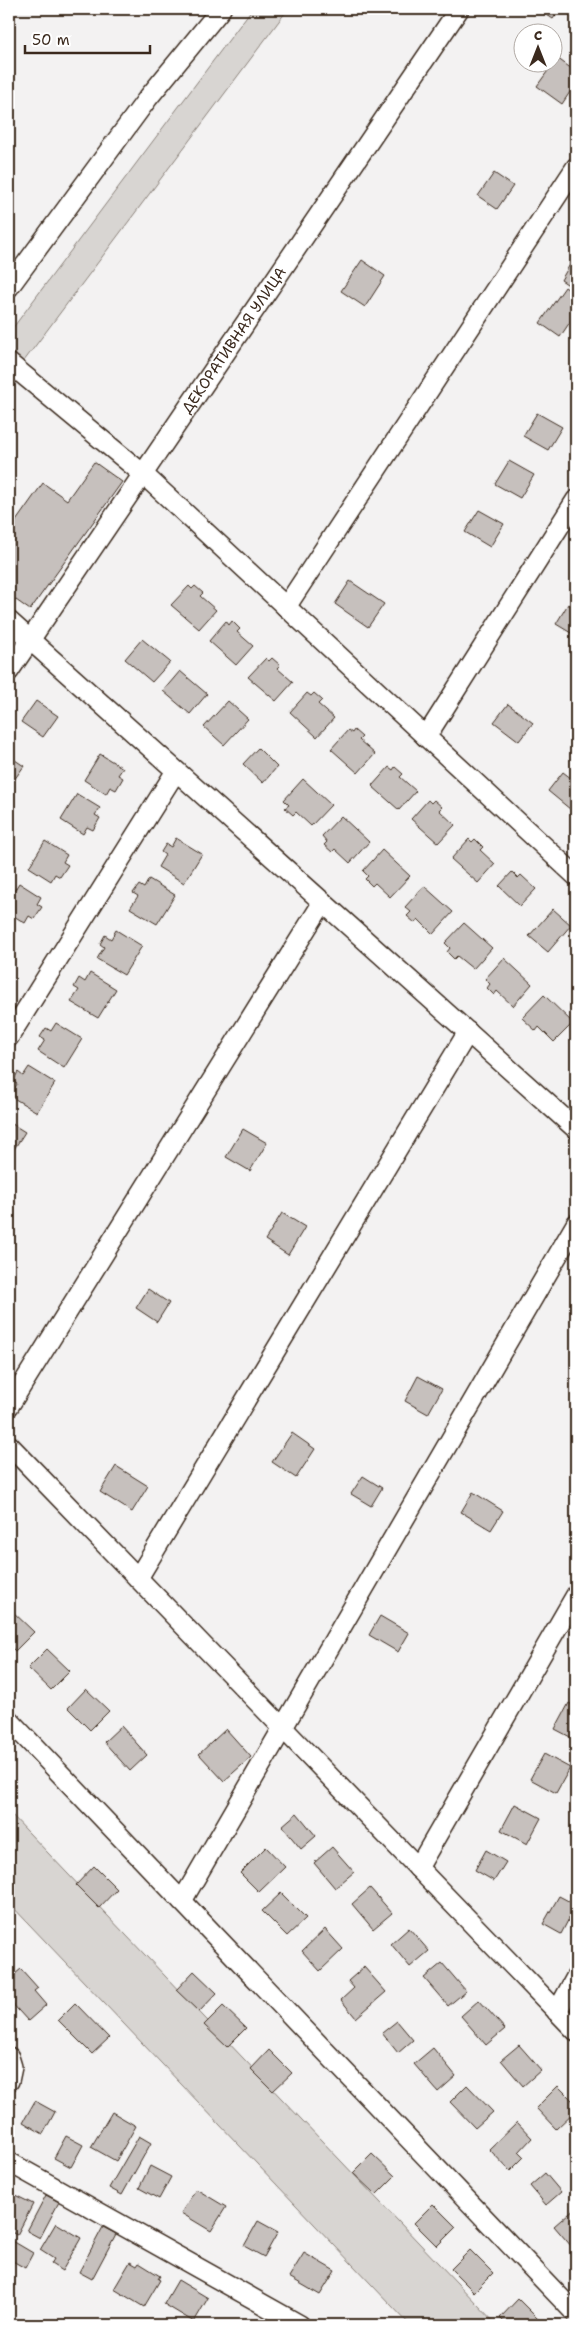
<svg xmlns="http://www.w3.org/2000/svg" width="585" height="2334" viewBox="0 0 585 2334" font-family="'Shantell Sans',sans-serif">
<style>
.green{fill:#d8d5d2;stroke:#8a8078}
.building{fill:#c6c0bd;stroke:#3b2a1e}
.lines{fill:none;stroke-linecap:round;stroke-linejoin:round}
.street-casing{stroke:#3b2a1e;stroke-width:22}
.street{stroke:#fff;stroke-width:19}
.labels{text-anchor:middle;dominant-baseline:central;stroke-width:5;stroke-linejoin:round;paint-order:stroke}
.street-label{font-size:15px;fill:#3b2a1e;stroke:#fff}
</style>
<rect width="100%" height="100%" fill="#f3f2f2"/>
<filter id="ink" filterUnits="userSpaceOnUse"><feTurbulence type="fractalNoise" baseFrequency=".02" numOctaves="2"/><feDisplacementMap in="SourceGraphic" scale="10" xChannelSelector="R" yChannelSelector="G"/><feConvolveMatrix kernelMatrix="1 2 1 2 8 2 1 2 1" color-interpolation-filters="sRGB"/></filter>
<g filter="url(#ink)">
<path class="green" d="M252,9H288L9,381V333Z
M9,1812L497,2325H410L9,1903Z"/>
<path class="building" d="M538,9H560L553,19Z
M557,58L576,72V83L562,104L537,86Z
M494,173L513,186L497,209L478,196Z
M576,254V290L561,280Z
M362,260L385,276L365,307L341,291Z
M565,287L576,295L572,305L576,308V313L560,337L540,323Z
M537,413L562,427L548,450L523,436Z
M509,461L534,475L520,498L495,484Z
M94,462L122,482L30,610L9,595V531L43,483L67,500Z
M479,510L504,524L490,547L465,532Z
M350,581L384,604L368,627L335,604Z
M189,586L192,589L195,586L203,593L200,596L216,610L199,629L171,605Z
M568,604L576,609V636L556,624Z
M226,621L229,625L232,621L240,629L237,632L253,646L236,665L209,641Z
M142,639L170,662L152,682L125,659Z
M266,658L269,661L272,658L280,665L277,668L293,682L276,701L248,677Z
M180,671L207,694L190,714L163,691Z
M307,693L311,696L314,693L322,700L318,704L334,718L317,737L290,712Z
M36,701L58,716L43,737L21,722Z
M228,701L248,719L224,745L204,727Z
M508,704L533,723L519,741L494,722Z
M348,730L352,733L354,730L362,737L359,740L375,754L358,773L331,749Z
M258,748L277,767L263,783L243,764Z
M100,754L123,768L118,775L123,778L116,790L110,787L106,794L84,780Z
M9,756L24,766L9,787Z
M389,767L393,770L395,767L403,774L400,777L416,791L399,810L372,786Z
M563,772L576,782V814L548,791Z
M303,779L331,805L311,826L296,812L293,815L285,808L289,805L284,800Z
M77,794L100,808L95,815L100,818L93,830L87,827L83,834L61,820Z
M428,800L431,803L434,800L442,807L439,810L455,825L438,843L411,819Z
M341,816L369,842L350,863L335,849L332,852L324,845L327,842L322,836Z
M176,838L202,854L184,883L158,867L165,855L161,852L166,844L171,847Z
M469,839L472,842L475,839L483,847L480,850L495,864L478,883L451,859Z
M45,841L67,855L63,862L68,865L60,877L55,874L51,881L29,867Z
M382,850L410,876L390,897L375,883L372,886L365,879L368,876L363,871Z
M512,872L518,878L521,875L536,889L520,906L499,886Z
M149,879L175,895L157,924L130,908L138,896L133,893L139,885L144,888Z
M19,883L41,897L37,904L42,907L34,919L29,916L25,923L9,913V899Z
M424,886L453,912L433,934L418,919L415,923L407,916L411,912L405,907Z
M553,909L571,925L548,952L529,936Z
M464,923L492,948L473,969L457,956L454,959L447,952L450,948L445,943Z
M116,930L142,946L124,975L97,959L104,947L100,944L105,935L111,939Z
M504,958L532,984L513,1006L497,991L494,995L487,988L490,984L485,979Z
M90,973L116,989L98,1018L71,1002L79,990L74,987L79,978L85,982Z
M544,995L573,1023L554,1042L539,1027L536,1031L522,1018Z
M56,1023L82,1039L64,1068L38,1051L45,1040L40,1037L46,1028L51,1031Z
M29,1067L55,1083L37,1112L10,1096L17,1084L13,1081L18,1072L23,1076Z
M9,1122L25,1132L9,1157Z
M243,1129L267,1143L250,1171L226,1157Z
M282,1213L305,1227L288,1255L265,1240Z
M148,1289L169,1303L157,1322L136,1308Z
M418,1376L442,1389L428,1414L405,1401Z
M292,1433L315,1449L296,1478L272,1462Z
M116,1466L148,1486L132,1512L100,1492Z
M363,1476L382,1488L371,1506L351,1494Z
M473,1492L503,1511L491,1530L461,1512Z
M11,1610L34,1632L15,1651L9,1645V1612Z
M380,1616L409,1633L398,1652L369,1635Z
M47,1649L70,1671L51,1690L28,1668Z
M86,1689L109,1711L90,1730L68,1708Z
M569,1703L576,1707V1740L555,1729Z
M121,1726L147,1755L130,1771L104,1742Z
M226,1729L251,1757L224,1781L199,1754Z
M544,1754L570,1768L556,1793L530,1779Z
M515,1804L541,1818L527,1844L501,1830Z
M297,1813L316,1836L301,1849L282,1826Z
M266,1847L285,1867L259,1892L240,1873Z
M332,1847L354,1872L335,1888L314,1863Z
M486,1850L506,1862L494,1881L475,1870Z
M94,1866L117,1889L99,1908L76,1885Z
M370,1888L392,1913L373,1929L352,1904Z
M281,1893L306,1918L287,1936L262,1911Z
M559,1896L576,1905L561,1934L543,1924Z
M409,1928L429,1951L410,1967L391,1944Z
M325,1929L343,1949L320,1971L302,1951Z
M442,1963L466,1991L448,2006L424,1978Z
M364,1967L386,1992L356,2018L341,2000L354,1988L348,1981Z
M21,1969L38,1988L34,1991L46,2005L28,2021L9,2000V1979Z
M194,1971L217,1993L199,2012L176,1990Z
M479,2000L505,2029L486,2045L461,2016Z
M75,2003L109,2038L92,2054L58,2020Z
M223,2006L246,2028L227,2047L204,2025Z
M397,2021L413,2040L398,2053L382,2033Z
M519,2045L541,2070L523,2086L501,2060Z
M433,2048L456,2076L438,2092L414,2064Z
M269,2050L292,2073L273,2091L251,2069Z
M467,2085L493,2112L475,2128L450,2102Z
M558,2086L576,2104V2110L556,2129L536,2108Z
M35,2101L55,2112L43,2134L23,2122Z
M112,2112L136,2126L116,2161L91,2147Z
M517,2122L532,2138L519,2152L524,2157L510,2171L489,2149Z
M66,2136L83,2145L71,2167L54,2158Z
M139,2136L151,2143L122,2195L109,2188Z
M372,2154L395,2176L376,2195L353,2173Z
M150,2166L171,2177L159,2199L139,2188Z
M545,2173L561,2192L546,2205L530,2186Z
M196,2189L226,2207L211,2231L181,2213Z
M9,2192L33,2204L17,2235L9,2231Z
M46,2195L59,2202L40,2238L27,2231Z
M433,2204L456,2227L437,2246L414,2223Z
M576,2207V2243L572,2247L554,2226Z
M258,2221L278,2232L264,2257L244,2246Z
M56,2223L81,2238L62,2271L51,2264L54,2259L40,2250Z
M103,2227L116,2234L92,2279L79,2272Z
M11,2240L33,2253L25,2268L9,2259V2245Z
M470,2250L493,2273L474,2292L451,2269Z
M304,2253L335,2271L320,2295L289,2277Z
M130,2262L137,2266L139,2263L160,2276L158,2279L160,2280L144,2307L114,2289Z
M178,2280L208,2298L194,2322L164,2304Z
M518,2299L541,2322L538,2325H507L500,2318Z"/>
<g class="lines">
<g class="street-casing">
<g id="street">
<path d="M9,287L148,98L221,9"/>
<path d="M9,363L143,474L576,876"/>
<path d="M286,607L576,167"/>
<path d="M9,621L576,1129"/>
<path id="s1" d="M9,671L459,9"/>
<path d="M426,737L576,500"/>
<path d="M9,1037L176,771"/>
<path d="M9,1406L323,902"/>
<path d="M9,1445L576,2031"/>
<path d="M138,1578L468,1032"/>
<path d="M9,1720L576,2314"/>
<path d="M418,1868L576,1595"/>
<path d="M182,1901L576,1224"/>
<path d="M557,2012L576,1977"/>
<path d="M9,2057L12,2067L9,2081"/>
<path d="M9,2162L300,2325"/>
</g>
</g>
<use href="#street" class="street"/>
</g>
</g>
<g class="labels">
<g class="street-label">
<text stroke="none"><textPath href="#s1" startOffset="400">ДЕКОРАТИВНАЯ УЛИЦА</textPath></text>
</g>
</g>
<rect width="585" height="2334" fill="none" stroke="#fff" stroke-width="30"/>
<rect x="15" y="15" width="555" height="2304" fill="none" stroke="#3b2a1e" stroke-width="2" filter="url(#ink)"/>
<g transform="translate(538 48)"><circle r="24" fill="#ffffff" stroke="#b1aaa5"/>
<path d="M0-4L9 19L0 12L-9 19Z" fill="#3b2a1e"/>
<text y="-8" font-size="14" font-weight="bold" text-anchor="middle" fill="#3b2a1e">С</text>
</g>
<path d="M25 45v8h125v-8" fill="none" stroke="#3b2a1e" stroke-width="2.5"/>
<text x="32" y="45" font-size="15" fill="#3b2a1e" stroke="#ffffff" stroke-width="4" paint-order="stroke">50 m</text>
</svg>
